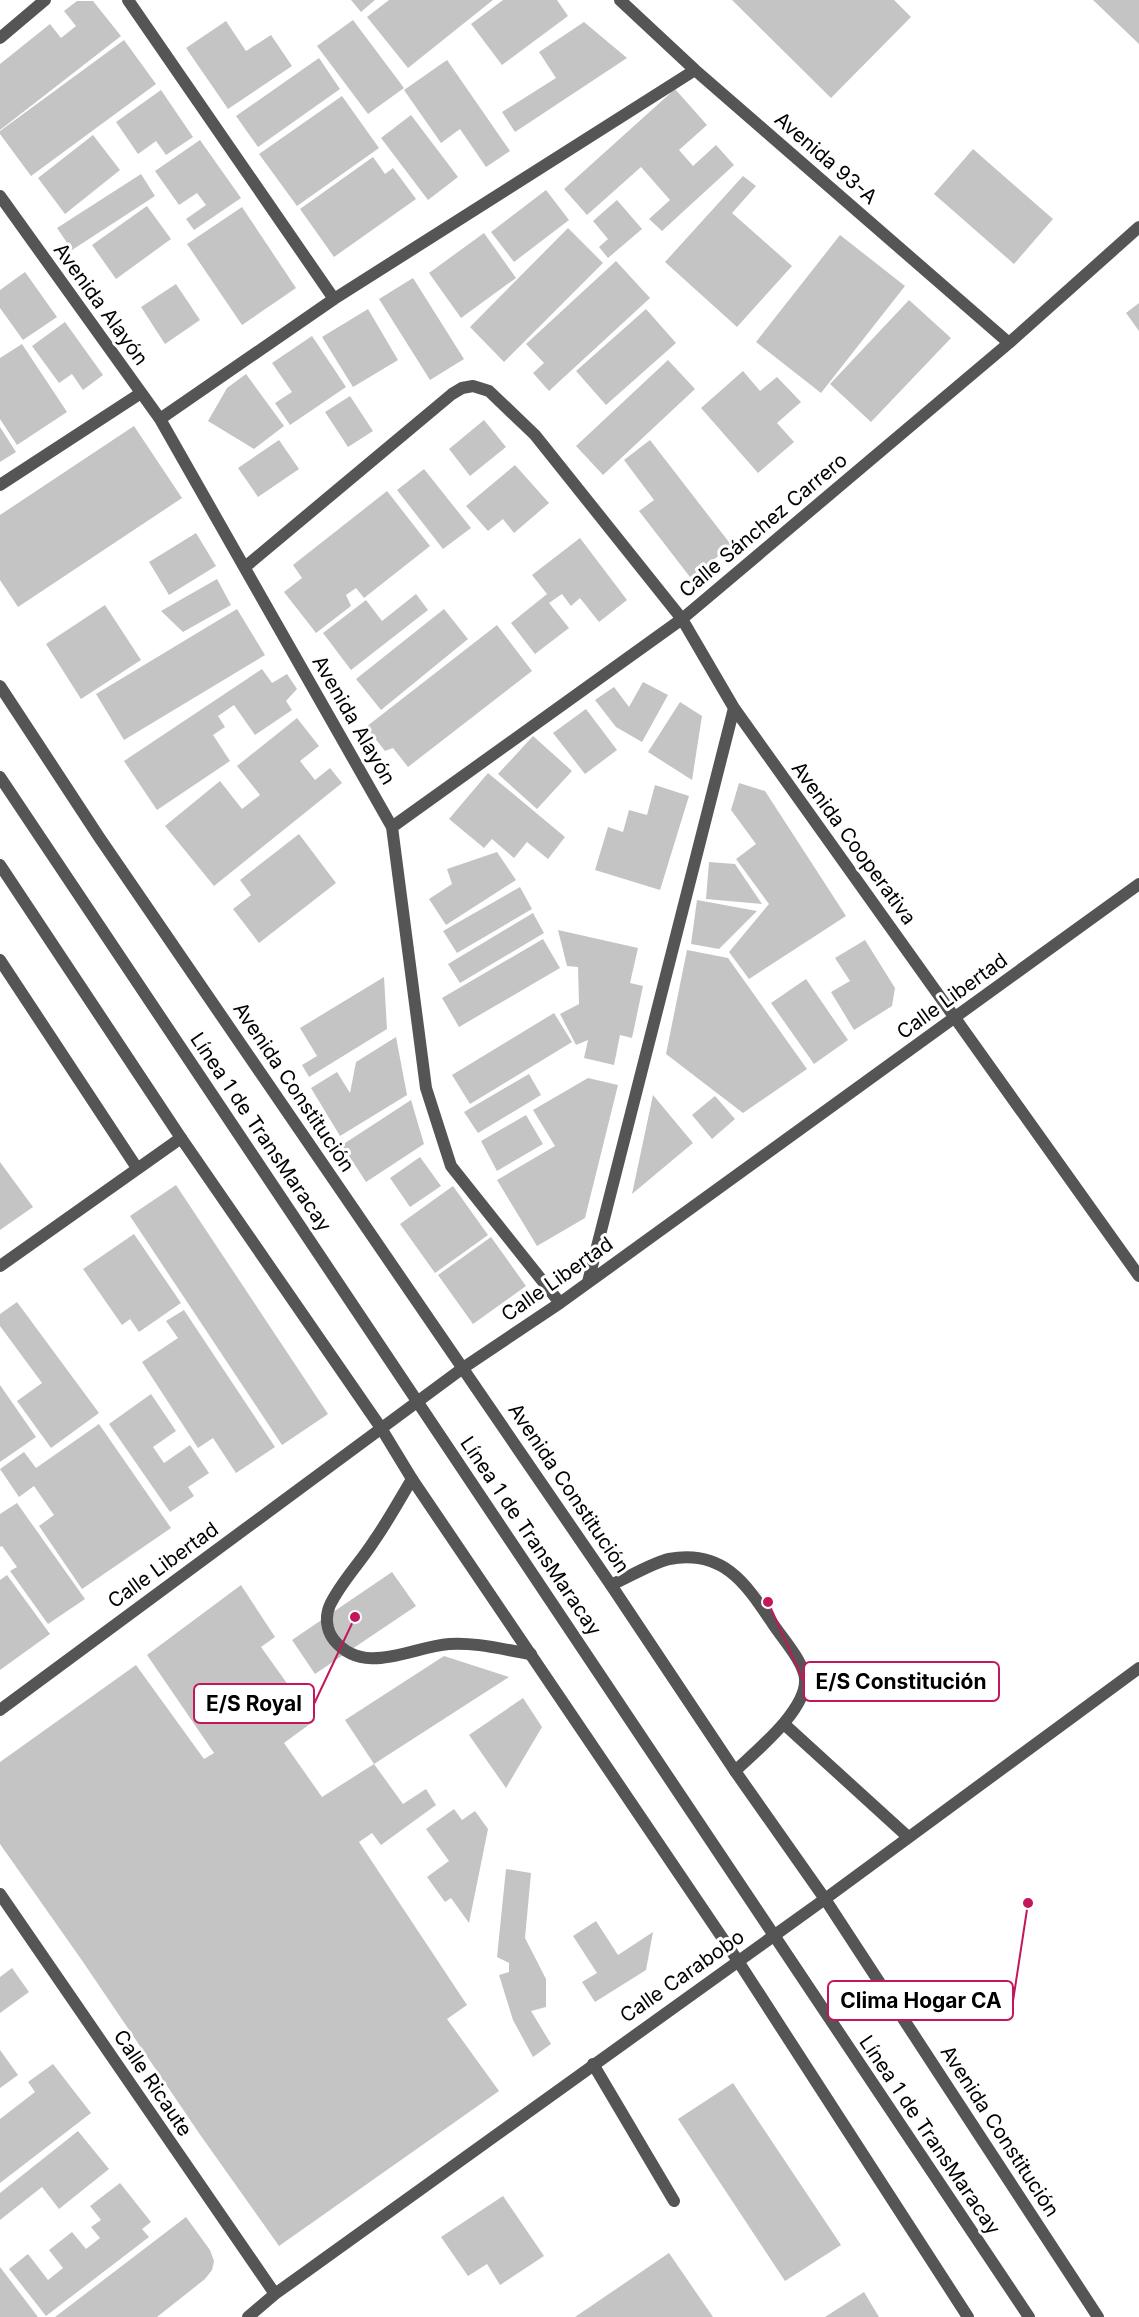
<svg xmlns="http://www.w3.org/2000/svg" width="1139" height="2317" viewBox="0 0 1139 2317" font-family="Inter,sans-serif">
<style>
.building{fill:#c4c4c4}
.lines{fill:none;stroke-linecap:round;stroke-linejoin:round}
.service{stroke:#555;stroke-width:12}
.minor{stroke:#555;stroke-width:12}
.tertiary{stroke:#555;stroke-width:12}
.labels{text-anchor:middle;dominant-baseline:central;stroke-width:6;stroke-linejoin:round;paint-order:stroke}
.street-label{font-size:20px;fill:#000;stroke:#fff}
.leader{fill:none;stroke:#c2185b;stroke-width:2}
.callout-dot{fill:#c2185b;stroke:#fff;stroke-width:2}
.callout{fill:#fff;stroke:#c2185b;stroke-width:2}
.callout-label{font-size:21px;text-anchor:middle;font-weight:bold;fill:#000}
</style>
<rect width="100%" height="100%" fill="#fff"/>
<path class="building" d="M351,0H375L361,12Z
M389,0H493L408,68L367,17Z
M503,0H557L568,16L502,65L471,24Z
M732,0H894L911,17L831,98Z
M1093,0H1139V44Z
M77,1H93L121,36L0,130V64L50,24L61,38L76,26L64,11Z
M353,20L404,88L368,114L317,46Z
M226,21L246,51L271,35L292,66L228,109L186,48Z
M584,22L627,58L515,132L502,112L556,78L539,52Z
M124,40L156,84L31,176L0,134V131Z
M319,58L340,89L258,147L236,116Z
M447,60L510,151L486,167L460,129L441,143L404,90Z
M675,89L707,125L679,150L693,166L716,145L734,165L662,231L649,219L670,200L641,167L587,215L564,189Z
M161,90L193,137L166,155L156,141L138,154L116,122Z
M342,96L379,148L297,206L259,154Z
M411,115L458,177L428,200L381,138Z
M93,135L120,170L65,214L38,178Z
M200,140L241,198L194,230L186,219L206,205L197,193L179,205L155,171Z
M973,149L1053,219L1014,264L934,194Z
M373,157L385,174L393,168L416,199L334,257L300,209Z
M141,174L155,196L72,250L57,228Z
M743,176L756,186L732,213L792,266L737,327L665,262Z
M546,190L569,220L514,262L491,232Z
M617,200L642,229L608,258L599,247L608,239L593,221Z
M147,206L171,239L116,279L92,245Z
M242,207L296,288L242,325L187,244Z
M568,228L603,263L504,362L470,327Z
M484,233L516,278L461,318L429,273Z
M840,235L905,286L821,393L756,342Z
M616,261L650,298L549,391L533,373L544,363L526,344Z
M25,272L57,317L23,340L0,308V290Z
M413,278L464,359L430,380L379,299Z
M176,284L200,320L165,344L141,307Z
M909,300L951,338L871,422L830,384Z
M1139,303V331L1126,313Z
M368,309L398,360L353,387L322,337Z
M646,309L676,343L606,405L576,371Z
M65,322L103,375L83,390L72,374L59,383L32,346Z
M312,336L346,387L290,425L275,403L292,392L272,363Z
M22,344L67,412L17,445L0,419V358Z
M668,360L695,389L603,475L576,446Z
M743,371L760,391L777,377L801,402L777,423L794,442L758,473L701,408Z
M246,374L284,426L254,449L208,421L227,388Z
M350,396L373,431L348,447L325,412Z
M484,420L506,447L470,476L449,449Z
M134,426L182,498L18,607L0,580V515Z
M0,427L16,452L0,462Z
M279,440L299,469L258,497L238,468Z
M650,440L732,546L690,577L639,511L654,500L624,460Z
M515,465L549,503L514,533L503,519L488,531L466,506Z
M424,469L471,528L443,549L397,490Z
M387,491L430,546L364,598L356,588L346,595L351,606L316,633L284,592L302,578L293,565Z
M196,533L216,566L169,595L149,562Z
M580,538L627,600L599,622L580,598L571,606L562,594L549,603L569,628L535,654L511,623L547,594L532,575Z
M217,579L231,605L183,632L161,611Z
M416,594L428,610L351,670L323,633L366,600L382,621Z
M105,605L141,660L81,699L46,644Z
M237,609L265,655L124,740L96,694Z
M444,609L468,639L381,710L356,679Z
M497,625L532,671L408,767L393,748L385,751L366,727Z
M262,669L272,683L287,674L297,689L286,701L292,710L255,735L234,705L218,716L225,727L213,735L230,761L157,810L124,761Z
M643,682L668,695L642,742L616,727L595,700L614,687L629,707Z
M680,702L702,716L692,780L648,752Z
M586,709L617,750L585,774L553,733Z
M297,718L319,746L300,761L315,780L330,768L342,783L214,886L165,826L220,781L242,809L260,795L237,766Z
M533,736L572,771L537,809L498,774Z
M488,773L565,837L548,859L527,842L514,858L492,839L484,848L449,819Z
M739,783L765,791L846,916L749,979L729,952L769,904L736,859L756,844L731,810Z
M655,785L689,796L660,890L595,870L608,827L623,832L629,810L647,815Z
M299,834L336,883L259,943L233,909L251,895L240,880Z
M497,852L516,880L446,925L429,899L452,884L447,869Z
M709,862L735,864L762,904L706,899Z
M520,887L532,909L457,953L443,931Z
M697,900L757,911L719,949L691,944Z
M533,913L544,933L460,983L448,964Z
M558,930L638,948L630,983L643,986L632,1038L620,1035L614,1065L584,1058L588,1040L576,1045L560,1014L579,1004L578,967L567,966Z
M543,939L560,968L459,1027L442,998Z
M865,940L895,988L892,1006L854,1030L831,992L850,981L835,958Z
M687,950L728,958L807,1069L743,1113L666,1054Z
M384,977L387,1029L309,1077L302,1065L317,1056L300,1028Z
M806,979L848,1040L814,1064L771,1003Z
M554,1013L572,1042L470,1104L452,1075Z
M396,1037L407,1095L340,1136L311,1088L337,1072L350,1093L356,1062Z
M529,1074L541,1095L478,1133L464,1112Z
M588,1078L618,1085L585,1218L537,1246L497,1180L555,1146L533,1110Z
M653,1095L693,1143L632,1194Z
M715,1096L735,1119L712,1139L692,1115Z
M411,1100L424,1144L366,1182L342,1145Z
M526,1115L543,1144L497,1171L481,1141Z
M420,1157L441,1186L410,1207L390,1178Z
M0,1162L33,1207L0,1230Z
M176,1185L328,1414L282,1445L130,1216Z
M453,1186L488,1235L435,1273L400,1224Z
M134,1234L181,1303L139,1332L130,1319L122,1325L83,1269Z
M491,1237L526,1286L473,1324L438,1275Z
M17,1302L99,1413L51,1448L17,1401L42,1383L0,1326V1314Z
M184,1310L275,1447L236,1473L213,1438L198,1448L142,1362L178,1338L166,1321Z
M0,1385L36,1437L0,1462Z
M151,1394L176,1431L153,1447L164,1463L190,1445L209,1473L188,1487L194,1496L170,1512L109,1424Z
M99,1424L171,1528L82,1589L39,1526L54,1515L34,1486L19,1497L0,1469L24,1452L36,1468Z
M17,1503L85,1599L48,1624L10,1571L17,1567L2,1546L0,1547V1514Z
M392,1572L416,1606L315,1674L292,1640Z
M7,1575L50,1634L0,1670V1580Z
M241,1585L275,1637L261,1647L314,1721L284,1743L322,1797L374,1764L403,1804L426,1789L436,1805L381,1845L372,1833L359,1842L467,2005L447,2019L499,2091L279,2246L201,2136L81,1959L0,1844V1762L136,1665L204,1759L214,1753L147,1655Z
M444,1656L509,1677L374,1764L345,1720Z
M523,1698L542,1727L506,1788L469,1735Z
M454,1809L462,1820L475,1811L488,1829L469,1923L451,1898L445,1902L427,1877L449,1861L426,1829Z
M506,1869L531,1873L525,1938L546,1979V2007L531,2011L551,2044L533,2057L513,2020L499,1975L509,1972V1963L497,1957Z
M596,1921L618,1955L653,1932L646,1970L595,2002L582,1982L597,1973L573,1936Z
M12,1968L29,1992L0,2013V1977Z
M0,2050L18,2075L0,2088Z
M53,2064L91,2113L0,2183V2119L35,2092L28,2082Z
M733,2083L841,2245L785,2281L678,2119Z
M78,2131L109,2169L59,2209L42,2187L0,2220V2193Z
M120,2183L151,2222L142,2229L149,2237L46,2316L9,2269L28,2254L48,2280L63,2268L49,2250L72,2232L86,2249L100,2238L91,2227L101,2220L90,2206Z
M503,2196L544,2256L500,2285L487,2264L468,2276L441,2237Z
M186,2217L210,2250L214,2261L212,2270L205,2279L157,2317H55Z
M669,2253L713,2317H575Z
M0,2267L38,2317H0Z
M864,2292L879,2317H825Z"/>
<g class="lines">
<path class="service" d="M0,485L141,393
M0,777L1029,2317
M0,960L137,1168
M0,1266L181,1138
M412,1479C400,1499 388,1521 374,1541C360,1563 341,1582 330,1605C325,1616 326,1630 334,1640C364,1677 411,1647 449,1644C476,1642 505,1650 531,1654
M611,1585C627,1578 654,1562 669,1559C724,1549 746,1584 773,1624C782,1638 804,1662 805,1679C807,1710 756,1751 735,1771
M784,1724L907,1836
M593,2064L674,2201"/>
<path class="minor" d="M128,0L334,299
M620,0L695,70L1009,343
M0,38L45,0
M0,196L160,419L392,827L426,1088L451,1166L560,1303
M160,419L334,299L695,70
M245,567L452,394L462,388L473,386L489,391L535,435L682,619L734,708L1139,1276
M392,827L682,619L1009,343L1139,227
M588,1282L734,708
M0,1710L463,1368L560,1303L1139,884
M0,1894L275,2294
M248,2317L275,2294L825,1899L1139,1668"/>
<path class="tertiary" d="M0,686L99,837L611,1585L735,1771L825,1899L1098,2317
M0,865L181,1138L381,1428L412,1479L738,1961L968,2317"/>
</g>
<g class="labels">
<g class="street-label">
<text transform="translate(826 158) rotate(41)">Avenida 93-A</text>
<text transform="translate(101 304) rotate(54)">Avenida Alayón</text>
<text transform="translate(763 525) rotate(-40)">Calle Sánchez Carrero</text>
<text transform="translate(354 720) rotate(60)">Avenida Alayón</text>
<text transform="translate(854 843) rotate(54)">Avenida Cooperativa</text>
<text transform="translate(952 996) rotate(-36)">Calle Libertad</text>
<text transform="translate(294 1087) rotate(56)">Avenida Constitución</text>
<text transform="translate(261 1132) rotate(56)">Línea 1 de TransMaracay</text>
<text transform="translate(557 1279) rotate(-35)">Calle Libertad</text>
<text transform="translate(569 1488) rotate(56)">Avenida Constitución</text>
<text transform="translate(531 1536) rotate(56)">Línea 1 de TransMaracay</text>
<text transform="translate(163 1565) rotate(-36)">Calle Libertad</text>
<text transform="translate(682 1976) rotate(-35)">Calle Carabobo</text>
<text transform="translate(153 2083) rotate(56)">Calle Ricaute</text>
<text transform="translate(1000 2131) rotate(57)">Avenida Constitución</text>
<text transform="translate(930 2135) rotate(56)">Línea 1 de TransMaracay</text>
</g>
</g>
<path class="leader" d="M768 1602L804 1682M355 1617L314 1704M1028 1903L1013 2001"/>
<g class="callout-dot">
<circle cx="768" cy="1602" r="6"/>
<circle cx="355" cy="1617" r="6"/>
<circle cx="1028" cy="1903" r="6"/>
</g>
<g class="callout">
<rect x="804" y="1662" width="195" height="39" rx="6"/>
<rect x="194" y="1684" width="120" height="39" rx="6"/>
<rect x="828" y="1981" width="185" height="39" rx="6"/>
</g>
<g class="callout-label">
<text x="901" y="1689">E/S Constitución</text>
<text x="254" y="1711">E/S Royal</text>
<text x="921" y="2008">Clima Hogar CA</text>
</g>
</svg>
